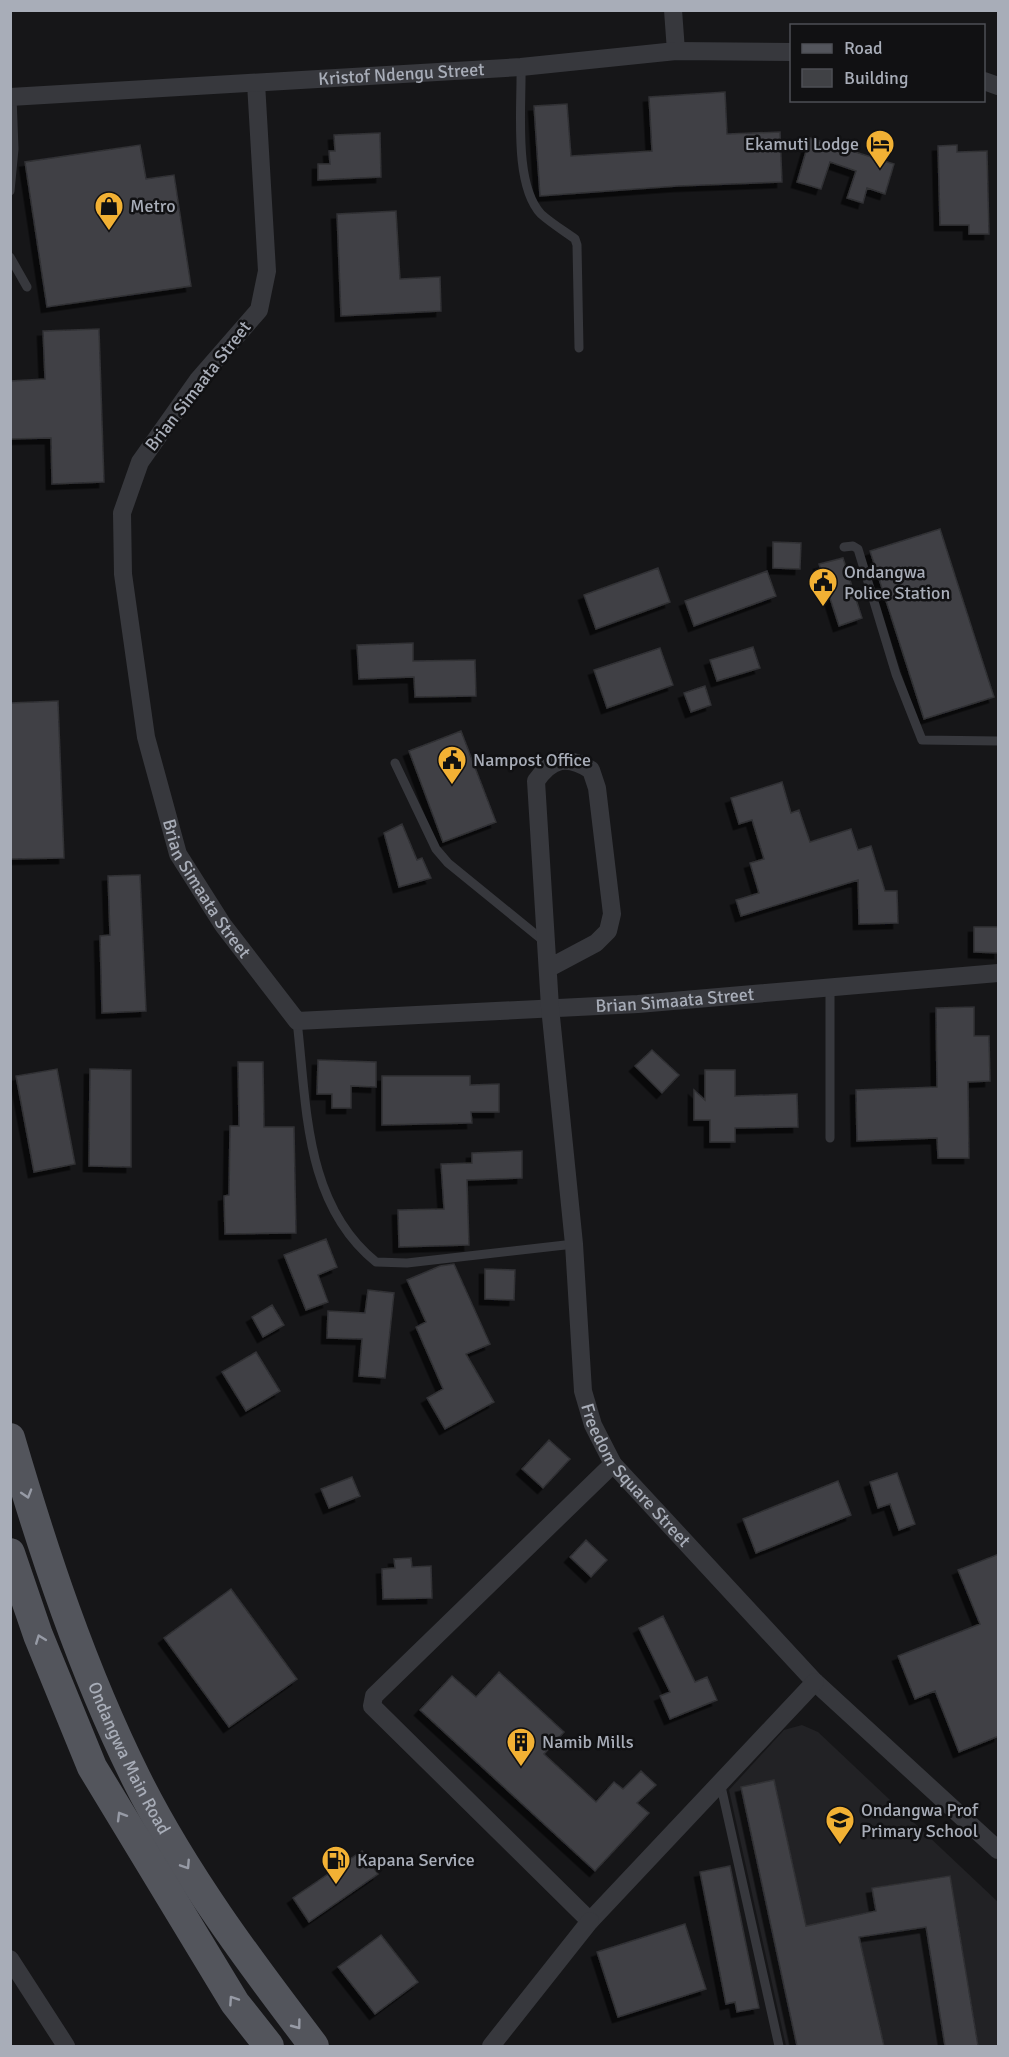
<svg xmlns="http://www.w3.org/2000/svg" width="1009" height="2057" viewBox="0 0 1009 2057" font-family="Signika,sans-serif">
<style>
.built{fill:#222225}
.building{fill:#404145;stroke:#303034;stroke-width:1.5;filter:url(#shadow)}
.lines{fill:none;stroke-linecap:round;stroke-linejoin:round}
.lane{stroke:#37383d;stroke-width:9}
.street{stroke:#37383d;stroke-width:18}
.primary{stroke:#53555c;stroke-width:30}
.oneway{stroke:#979ba6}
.labels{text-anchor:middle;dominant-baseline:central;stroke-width:5;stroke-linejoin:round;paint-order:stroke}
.street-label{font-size:18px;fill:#a8adb8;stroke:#111113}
.poi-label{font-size:18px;fill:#a8adb8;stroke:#111113;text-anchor:start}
</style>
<defs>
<filter id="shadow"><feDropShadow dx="-5.5" dy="5.5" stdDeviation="0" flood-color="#0009"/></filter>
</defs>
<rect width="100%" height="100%" fill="#161618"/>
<path class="built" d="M802,1725L818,1732L998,1902V2046H786L729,1790L784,1730Z"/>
<path class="building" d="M725,92L727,134L780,132L782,182L678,186L540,196L534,106L567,104L571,156L652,151L649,97Z
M380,133L381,177L318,180V164H330L329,151H335L334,135Z
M810,138L894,164L885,194L867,188L863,203L847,198L856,171L830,162L821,189L797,182Z
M140,145L146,179L174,175L191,286L47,307L25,162Z
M957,145V152L987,151L989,234H969V225H940L938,146Z
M396,211L400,279L440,277L441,311L341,316L337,214Z
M99,329L104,482L52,484L51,438L10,439V381L45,379L43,331Z
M940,529L994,697L924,719L870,551Z
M773,542L801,543L800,569L773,568Z
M843,558L862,618L839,626L819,564Z
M658,568L670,602L596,629L584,595Z
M767,571L776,596L694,626L685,601Z
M413,643V661L475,660L476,696L415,697L414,677L359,679L357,645Z
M753,647L760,668L717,681L710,660Z
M660,648L673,685L607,708L594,670Z
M705,686L711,705L691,712L684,693Z
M58,701L64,858L10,859V703Z
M461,731L496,822L443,842L409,751Z
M782,782L791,813L799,810L810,842L851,829L858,850L871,846L885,891H897L898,923L859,924L858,880L741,916L736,900L759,893L750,863L764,859L752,820L739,824L731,798Z
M402,824L417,860L422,858L431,878L399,887L384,833Z
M140,875L146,1011L102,1013L100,936L110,935L108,876Z
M974,927H999V953L974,952Z
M974,1007V1036H989L990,1081L968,1082L969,1158H938L937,1138L857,1141L856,1090L937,1087L936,1008Z
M652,1050L679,1075L662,1093L635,1066Z
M318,1060L376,1062V1087L351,1086V1108H332V1094H317Z
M238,1062H263L264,1127H294L296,1233L225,1234L224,1196L229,1195L230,1126H239Z
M57,1069L75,1164L34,1172L16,1076Z
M90,1069L131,1070V1167L89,1166Z
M705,1070H735V1096L797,1094L798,1127L735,1128V1142H710V1120H694V1090L705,1100Z
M382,1076H470V1085L499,1084V1112H471L472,1123L382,1125Z
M522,1151V1178L467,1180L469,1245L399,1247L398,1210L444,1209L441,1164L472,1163V1153Z
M326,1239L337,1267L318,1275L328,1302L306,1310L284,1255Z
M454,1264L490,1344L466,1354L494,1402L445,1429L427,1398L443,1389L416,1327L426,1322L407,1280L440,1266Z
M485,1269L515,1270L514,1300L485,1299Z
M368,1290L394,1293L385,1378L359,1376L362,1339L327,1338L328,1311L365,1313Z
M272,1305L284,1325L263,1337L252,1317Z
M256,1352L280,1391L246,1411L222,1372Z
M549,1440L570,1459L543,1488L522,1469Z
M897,1473L915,1524L899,1530L890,1504L878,1508L870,1482Z
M352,1477L360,1496L329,1508L321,1489Z
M838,1481L851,1515L756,1553L743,1519Z
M586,1540L607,1560L591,1577L570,1557Z
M999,1554V1736L959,1752L935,1691L915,1699L898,1656L980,1624L958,1570Z
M411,1558L412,1567L431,1566L432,1598L383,1599L382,1569L395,1568L394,1559Z
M231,1589L297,1679L229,1727L164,1638Z
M663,1616L695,1682L707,1677L717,1700L670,1719L660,1696L670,1692L639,1628Z
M499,1672L564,1732L544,1754L596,1802L614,1782L623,1789L641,1771L656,1785L637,1803L649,1813L595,1871L420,1710L452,1676L476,1697Z
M774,1780L806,1926L876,1911L872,1888L950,1876L978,2046H945L926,1927L859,1937L884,2046H797L741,1787Z
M362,1851L378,1874L309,1922L293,1898Z
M730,1866L759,2008L737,2012L735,2002L726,2004L700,1872Z
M685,1924L706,1989L618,2017L597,1952Z
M381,1935L418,1982L375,2014L338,1967Z"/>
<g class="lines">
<path class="lane" d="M521,67C522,106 513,184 541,214C551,223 564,231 575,239L577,245L579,348
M10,191L14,149L12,97
M10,257L27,287
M844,547L853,546L858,549L896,674L922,740L998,741
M395,763L436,849L448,863L545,942
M297,1021C307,1106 304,1204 376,1262L407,1263L574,1244
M830,1138V989
M720,1782L779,2046"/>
<g class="street">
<path d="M673,10L676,51"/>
<path d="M984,81L998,86"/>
<path id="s1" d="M256,83L267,271L259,310L198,380L140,462L122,513L123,574L146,737L178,854L223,925L297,1021L638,1004L998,973"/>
<path id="s2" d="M10,97L521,67L676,51L792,52"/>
<path id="s3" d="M549,968L596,943L608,931L612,914L597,788L591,770C567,755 552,758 536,781L550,1007L574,1244L583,1391L593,1425L613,1464L815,1682L998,1850"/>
<path d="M613,1464L374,1696L372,1706L590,1921L815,1682"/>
<path d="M10,1959L66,2046"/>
<path d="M491,2046L590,1921"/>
</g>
<g class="primary">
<path id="s4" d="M10,1438C44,1554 82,1669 136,1778C184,1874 249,1961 314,2046"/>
<path d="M10,1553L38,1635L92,1767L235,2003L269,2046"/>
</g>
</g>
<defs><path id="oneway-chevron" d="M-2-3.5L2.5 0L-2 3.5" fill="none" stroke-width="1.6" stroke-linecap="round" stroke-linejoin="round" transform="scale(1.5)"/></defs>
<g class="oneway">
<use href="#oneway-chevron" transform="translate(27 1494) rotate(73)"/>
<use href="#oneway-chevron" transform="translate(40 1639) rotate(-111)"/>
<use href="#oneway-chevron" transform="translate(121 1816) rotate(-121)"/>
<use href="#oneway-chevron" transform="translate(186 1865) rotate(57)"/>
<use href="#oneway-chevron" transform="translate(233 2000) rotate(-124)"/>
<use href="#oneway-chevron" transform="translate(297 2025) rotate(53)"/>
</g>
<defs>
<g id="hotel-pin" transform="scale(1.5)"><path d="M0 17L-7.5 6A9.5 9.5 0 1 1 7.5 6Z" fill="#f2b134" stroke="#111113"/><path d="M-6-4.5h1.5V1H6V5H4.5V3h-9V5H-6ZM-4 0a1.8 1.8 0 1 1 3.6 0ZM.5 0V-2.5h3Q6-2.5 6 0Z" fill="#111"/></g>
<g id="shop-pin" transform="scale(1.5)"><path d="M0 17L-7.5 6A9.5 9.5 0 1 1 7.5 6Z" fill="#f2b134" stroke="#111113"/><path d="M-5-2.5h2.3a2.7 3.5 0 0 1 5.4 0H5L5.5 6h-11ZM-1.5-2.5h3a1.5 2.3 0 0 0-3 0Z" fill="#111"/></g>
<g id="civic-pin" transform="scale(1.5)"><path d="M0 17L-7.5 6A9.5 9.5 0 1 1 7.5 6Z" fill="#f2b134" stroke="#111113"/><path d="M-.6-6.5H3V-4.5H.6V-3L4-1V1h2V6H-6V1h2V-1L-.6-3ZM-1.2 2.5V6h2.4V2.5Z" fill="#111"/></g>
<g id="building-pin" transform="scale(1.5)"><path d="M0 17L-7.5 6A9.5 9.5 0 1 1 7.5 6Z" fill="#f2b134" stroke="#111113"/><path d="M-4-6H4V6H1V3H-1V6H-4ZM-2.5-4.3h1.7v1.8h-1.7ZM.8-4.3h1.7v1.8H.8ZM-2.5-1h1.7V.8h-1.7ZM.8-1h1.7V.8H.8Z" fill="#111"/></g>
<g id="school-pin" transform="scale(1.5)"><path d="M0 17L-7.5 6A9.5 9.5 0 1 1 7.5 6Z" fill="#f2b134" stroke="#111113"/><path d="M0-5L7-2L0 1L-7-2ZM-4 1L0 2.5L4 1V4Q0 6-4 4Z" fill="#111"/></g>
<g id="fuel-pin" transform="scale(1.5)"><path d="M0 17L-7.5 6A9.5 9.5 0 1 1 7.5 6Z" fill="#f2b134" stroke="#111113"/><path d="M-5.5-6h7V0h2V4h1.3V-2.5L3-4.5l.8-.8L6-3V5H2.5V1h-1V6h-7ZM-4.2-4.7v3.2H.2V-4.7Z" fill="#111"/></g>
</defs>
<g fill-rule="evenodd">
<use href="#hotel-pin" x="880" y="144"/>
<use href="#shop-pin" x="109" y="206"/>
<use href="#civic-pin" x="823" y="582"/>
<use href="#civic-pin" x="452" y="760"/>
<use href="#building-pin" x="521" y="1742"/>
<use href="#school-pin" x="840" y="1820"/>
<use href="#fuel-pin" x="336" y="1860"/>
</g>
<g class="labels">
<g class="street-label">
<text stroke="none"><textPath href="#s2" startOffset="392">Kristof Ndengu Street</textPath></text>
<text transform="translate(198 386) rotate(-52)">Brian Simaata Street</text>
<text stroke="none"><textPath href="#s1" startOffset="866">Brian Simaata Street</textPath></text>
<text stroke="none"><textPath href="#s1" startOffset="1406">Brian Simaata Street</textPath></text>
<text stroke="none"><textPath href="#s3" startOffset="1011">Freedom Square Street</textPath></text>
<text stroke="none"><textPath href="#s4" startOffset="342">Ondangwa Main Road</textPath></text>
</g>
<g class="poi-label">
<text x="859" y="144" text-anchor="end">Ekamuti Lodge</text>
<text x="130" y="206">Metro</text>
<text x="844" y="572">Ondangwa<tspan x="844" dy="21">Police Station</tspan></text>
<text x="473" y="760">Nampost Office</text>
<text x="542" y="1742">Namib Mills</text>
<text x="861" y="1810">Ondangwa Prof<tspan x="861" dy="21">Primary School</tspan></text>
<text x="357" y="1860">Kapana Service</text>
</g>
</g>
<rect width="1009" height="2057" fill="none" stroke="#a8adb8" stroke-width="24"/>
<rect x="790" y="24" width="195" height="78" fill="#111113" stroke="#4d4f55" stroke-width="1.5"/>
<rect x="802" y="44" width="30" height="9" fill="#53555c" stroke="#4d4f55" stroke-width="1.5"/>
<text x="844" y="54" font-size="18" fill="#a8adb8">Road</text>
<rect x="802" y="69" width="30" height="18" fill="#404145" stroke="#4d4f55" stroke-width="1.5"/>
<text x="844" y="84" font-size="18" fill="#a8adb8">Building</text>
</svg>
